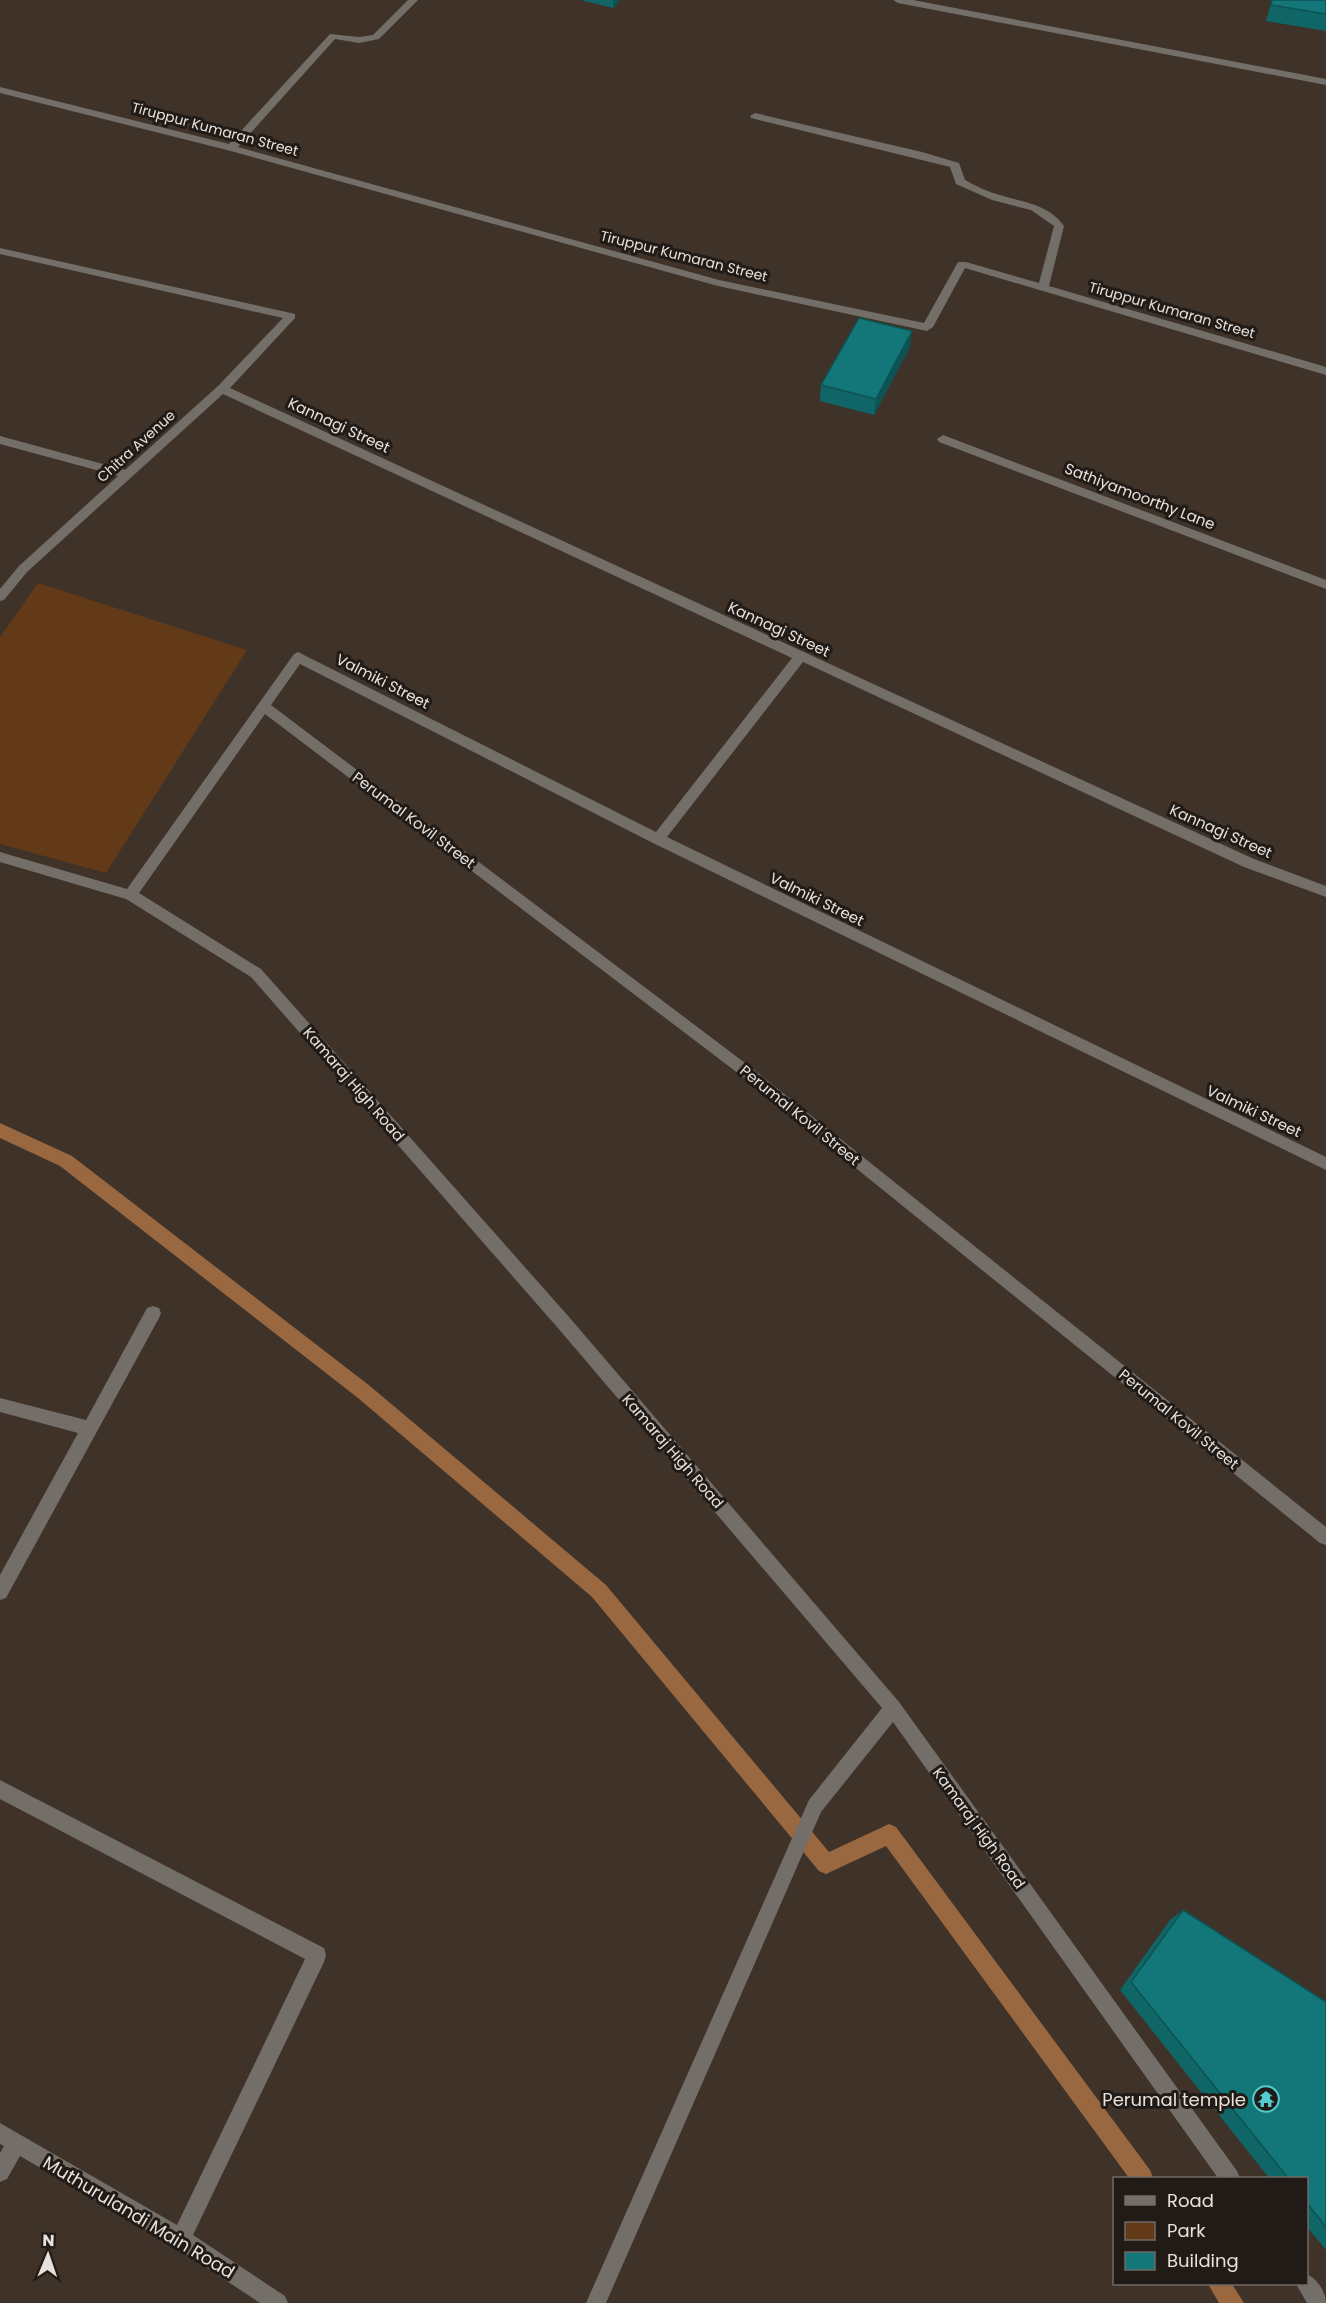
<svg xmlns="http://www.w3.org/2000/svg" width="1326" height="2303" viewBox="0 0 1326 2303" font-family="Poppins,sans-serif">
<style>
.green{fill:#623a18}
.lines{fill:none;stroke-linecap:round;stroke-linejoin:round}
.stream{fill:#996841;fill-rule:evenodd}
.minor{fill:#746e69;fill-rule:evenodd}
.wall{fill:#106567}
.shaded-wall{fill:#0d5354}
.building{fill:#137678;stroke:#0d5354;stroke-width:1.5}
.labels{text-anchor:middle;dominant-baseline:central;stroke-width:6;stroke-linejoin:round;paint-order:stroke}
.far-street-label{font-size:14px;fill:#e8e0da;stroke:#211b17}
.street-label{font-size:15px;fill:#e8e0da;stroke:#211b17}
.near-poi-label{font-size:18px;fill:#e8e0da;stroke:#211b17;text-anchor:end}
.near-street-label{font-size:18px;fill:#e8e0da;stroke:#211b17}
</style>
<rect width="100%" height="100%" fill="#3e3229"/>
<path class="green" d="M38,583L247,650L106,873L0,844V637Z"/>
<g class="lines">
<path class="stream" d="M0,1123L72,1156L370,1386L606,1585L829,1852L889,1824L896,1827L1150,2170L1153,2178H1129L886,1846L826,1874L819,1871L592,1597L358,1398L60,1166L0,1138Z
M1208,2284H1232L1244,2303H1219Z"/>
<path class="minor" d="M408,0H418L379,39L359,43L335,39L238,147L719,280L924,323L958,262H966L1039,283L1054,226L1031,210L992,200L956,184L950,167L751,118L750,116L755,113L922,152L959,163L965,180C976,186 988,192 1000,195C1025,203 1048,204 1064,226L1049,286L1326,367V375L965,268L933,327L927,331L718,286L227,150L0,93V87L229,144L330,34L359,37L373,35Z
M893,0H913L1326,79V85L898,3Z
M0,248L295,314V318L230,388L1254,859L1326,886V897L1244,867L803,662L667,837L1326,1157V1170L653,843L300,664L271,705L753,1069L1326,1527V1545L1320,1543L743,1077L265,714L139,893L261,969L569,1317L899,1702L1237,2171L1240,2178H1218L893,1722L821,1812L606,2303H586L809,1800L882,1708L557,1327L251,977L126,899L0,862V852L127,889L294,654L298,652L656,832L792,658L223,394L27,572L4,600L0,601V589L19,566L118,476L0,444V436L125,470L218,386L283,318L0,254Z
M943,435L1326,580V589L939,442L937,439Z
M153,1306L159,1308L161,1313L159,1318L6,1598L0,1600V1575L78,1433L0,1412V1398L86,1420L147,1308Z
M0,1780L324,1948L326,1955L324,1962L193,2235L285,2296L288,2303H260L174,2246L20,2156L7,2179L0,2182V2153L4,2146L0,2144V2123L177,2225L305,1959L0,1799Z
M1306,2274C1317,2278 1326,2292 1326,2303H1307L1296,2284H1306Z"/>
</g>
<path class="wall" d="M581,0H620L613,8Z
M1272,0H1326V31L1266,21Z
M910,347L874,415L820,401L821,385Z
M1183,1910L1326,2002V2250L1306,2226V2178H1269L1120,1990L1170,1920Z"/>
<path class="shaded-wall" d="M613,0H620L613,8Z
M912,331L910,347L874,415L876,399Z"/>
<path class="building" d="M1272,0H1326V14L1271,5Z
M859,318L912,331L876,399L821,385Z
M1183,1910L1326,2002V2227L1306,2202V2178H1288L1131,1982Z"/>
<defs>
<g id="temple-ring" transform="scale(1.35)"><circle r="9.5" fill="#211b17" stroke="#52cdcf" stroke-width="1.5"/><path d="M0-6L5-2H3V0L6.5 2.5H4V6H1.5V3h-3V6H-4V2.5H-6.5L-3 0V-2H-5Z" fill="#52cdcf"/></g>
</defs>
<g fill-rule="evenodd">
<use href="#temple-ring" x="1266" y="2099"/>
</g>
<g class="labels">
<g class="far-street-label">
<text transform="translate(215 129) rotate(15)">Tiruppur Kumaran Street</text>
<text transform="translate(684 256) rotate(14)">Tiruppur Kumaran Street</text>
<text transform="translate(1172 310) rotate(16)">Tiruppur Kumaran Street</text>
<text transform="translate(136 446) rotate(-42)">Chitra Avenue</text>
</g>
<g class="street-label">
<text transform="translate(339 425) rotate(25)">Kannagi Street</text>
<text transform="translate(1140 496) rotate(21)">Sathiyamoorthy Lane</text>
<text transform="translate(779 629) rotate(25)">Kannagi Street</text>
<text transform="translate(383 681) rotate(27)">Valmiki Street</text>
<text transform="translate(414 820) rotate(37)">Perumal Kovil Street</text>
<text transform="translate(1221 831) rotate(24)">Kannagi Street</text>
<text transform="translate(817 899) rotate(26)">Valmiki Street</text>
<text transform="translate(354 1084) rotate(49)">Kamaraj High Road</text>
<text transform="translate(1254 1111) rotate(25)">Valmiki Street</text>
<text transform="translate(800 1115) rotate(39)">Perumal Kovil Street</text>
<text transform="translate(1179 1419) rotate(39)">Perumal Kovil Street</text>
<text transform="translate(673 1451) rotate(49)">Kamaraj High Road</text>
<text transform="translate(979 1828) rotate(54)">Kamaraj High Road</text>
</g>
<g class="near-poi-label">
<text x="1246" y="2099">Perumal temple</text>
</g>
<g class="near-street-label">
<text transform="translate(139 2217) rotate(31)">Muthurulandi Main Road</text>
</g>
</g>
<rect x="1113" y="2177" width="195" height="108" fill="#211b17" stroke="#716a65" stroke-width="1.5"/>
<rect x="1125" y="2196" width="30" height="9" fill="#746e69" stroke="#716a65" stroke-width="1.5"/>
<text x="1167" y="2207" font-size="18" fill="#e8e0da">Road</text>
<rect x="1125" y="2222" width="30" height="18" fill="#623a18" stroke="#716a65" stroke-width="1.5"/>
<text x="1167" y="2237" font-size="18" fill="#e8e0da">Park</text>
<rect x="1125" y="2252" width="30" height="18" fill="#137678" stroke="#716a65" stroke-width="1.5"/>
<text x="1167" y="2267" font-size="18" fill="#e8e0da">Building</text>
<g transform="translate(48 2255) rotate(2)" stroke="#211b17" stroke-width="4.5" paint-order="stroke">
<path d="M0-4.5L10 22L0 15L-10 22Z" fill="#e8e0da"/>
<text y="-9" font-size="16" font-weight="bold" text-anchor="middle" fill="#e8e0da">N</text>
</g>
</svg>
